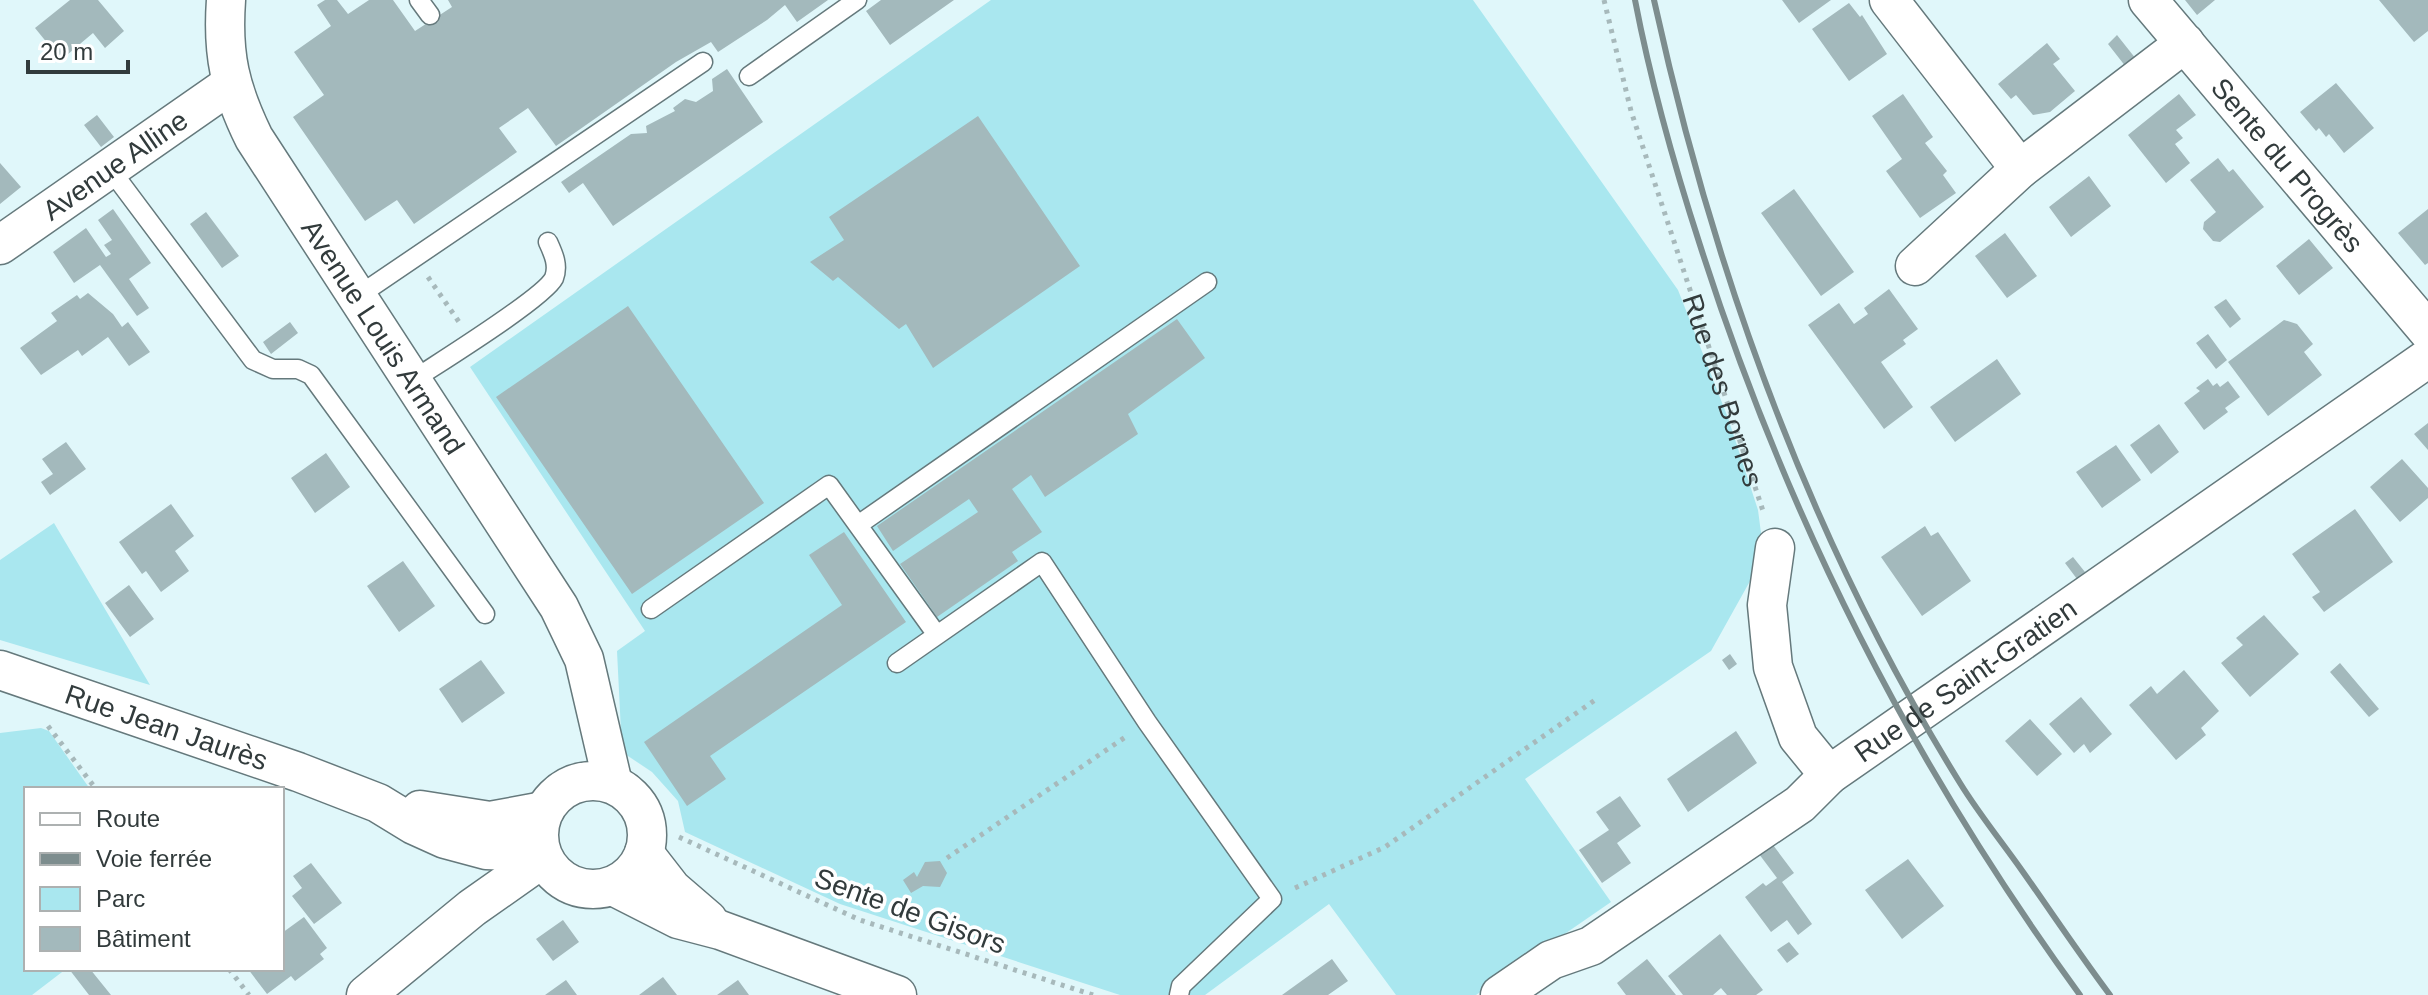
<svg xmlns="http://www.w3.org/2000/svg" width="2428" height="995" viewBox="0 0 2428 995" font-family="Helvetica,sans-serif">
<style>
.green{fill:#a9e7ef}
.building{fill:#a3b9bc}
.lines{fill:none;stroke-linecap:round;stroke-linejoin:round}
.lane-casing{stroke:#65797c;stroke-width:21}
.street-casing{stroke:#65797c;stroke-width:41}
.path{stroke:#a7b9bb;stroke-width:5;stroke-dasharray:4 6;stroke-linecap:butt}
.lane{stroke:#fff;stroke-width:18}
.street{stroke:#fff;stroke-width:38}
.rail{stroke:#7d8d8e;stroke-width:6}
.labels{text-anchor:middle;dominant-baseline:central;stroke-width:7;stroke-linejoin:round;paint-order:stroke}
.street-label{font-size:28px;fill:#323b3c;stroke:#fff}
</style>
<rect width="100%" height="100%" fill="#e0f7fa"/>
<path class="green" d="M991,0H1473L1678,290L1728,418L1758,510L1764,556L1711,651L1525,779L1611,902L1476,995H1396L1329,904L1205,995H1120L840,904L685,832L678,801L652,772L622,752L617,651L645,631L470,367Z
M54,523L150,685L0,640V560Z
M41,728L49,731L90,789H26V969H66L32,995H0V733Z"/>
<path class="building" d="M70,0H98L124,31L105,48L93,33L61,60L35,28Z
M325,0H337L348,14L369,0H393L415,31L452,7L448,0H828L797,22L785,5L767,20L718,52L711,42L676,62L556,146L528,108L499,128L517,152L414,224L397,200L365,221L293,117L324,95L294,52L331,26L317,5Z
M881,0H954L890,45L866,11Z
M1782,0H1831L1799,23Z
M2185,0H2215L2197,15Z
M2379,0H2428V31L2414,42Z
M1849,3L1860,17L1862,15L1887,54L1849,81L1812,29Z
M2117,35L2136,59L2126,67L2108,44Z
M2047,43L2060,59L2053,64L2075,91L2050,112L2033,115L2016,95L2011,99L1998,84Z
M727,69L763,122L613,226L583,183L569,193L561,182L631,134L647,133L646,126L675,111L673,108L685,99L696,102L713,91L712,79Z
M2336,83L2374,128L2344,153L2329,134L2326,137L2319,128L2316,131L2300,112Z
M1903,94L1933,137L1925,143L1947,171L1943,175L1956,193L1920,218L1886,171L1902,159L1872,116Z
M2179,94L2196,115L2176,130L2183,138L2175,144L2190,163L2166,183L2128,135Z
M97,115L114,137L101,147L84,125Z
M978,116L1080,266L933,368L906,324L899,329L838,277L833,281L810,262L844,240L829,217Z
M2218,158L2229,172L2233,169L2264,207L2220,242L2213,241L2203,229L2204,222L2216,212L2190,180Z
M0,163L21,187L0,204Z
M2089,176L2111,206L2071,237L2049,207Z
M1794,189L1854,272L1821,296L1761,213Z
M113,209L151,263L129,279L149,308L137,316L100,265L74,283L53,252L86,228L106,257L111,254L104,245L112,240L98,220Z
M2428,209V263L2425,265L2398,233Z
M206,212L239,256L222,268L190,224Z
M2005,233L2037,276L2007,298L1975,256Z
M2309,239L2333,268L2299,295L2276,266Z
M1889,289L1918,329L1903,340L1906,344L1881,362L1913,407L1884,429L1808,325L1839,303L1854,324L1868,314L1864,308Z
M88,293L113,314L122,327L128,322L150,352L129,366L108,337L82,356L78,350L41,375L20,348L57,321L51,313L77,295L80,299Z
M2226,299L2241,319L2230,328L2214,307Z
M628,306L764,503L632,594L496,397Z
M1177,319L1205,358L1128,414L1138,434L1045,497L1031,475L1012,489L1042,532L1012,552L1018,561L937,617L900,564L978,512L969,499L893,551L877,526Z
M2284,320L2297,324L2313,344L2304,352L2322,375L2268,416L2228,362Z
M290,322L298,333L271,354L263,342Z
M2208,334L2227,360L2216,369L2196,343Z
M1997,359L2021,394L1955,442L1930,407Z
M2208,379L2213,386L2217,383L2220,387L2228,381L2240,397L2225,408L2228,412L2204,430L2184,403L2200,391L2196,388Z
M2428,423V450L2414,434Z
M2159,424L2179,452L2151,474L2130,445Z
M66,442L86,469L50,495L41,482L53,474L42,459Z
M2116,445L2141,480L2102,508L2076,472Z
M326,453L350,487L315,513L291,478Z
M2402,459L2428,488V498L2400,522L2370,487Z
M171,504L194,536L175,551L189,571L161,592L146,571L142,574L119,542Z
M2355,509L2393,562L2324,612L2312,597L2320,592L2292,554Z
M1925,526L1931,536L1938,532L1971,581L1922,616L1881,557Z
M844,532L906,622L710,756L726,779L687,806L644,742L842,605L809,555Z
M2073,557L2085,572L2077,579L2065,563Z
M403,561L435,606L399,632L367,586Z
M129,585L154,619L130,637L105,603Z
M2264,615L2299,654L2250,697L2221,663L2243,645L2236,638Z
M1730,654L1737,664L1729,670L1722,660Z
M481,660L505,693L462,723L439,689Z
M2340,663L2379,709L2369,717L2330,672Z
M2184,670L2219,711L2201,728L2206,735L2176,760L2129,705L2151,686L2157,694Z
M2081,697L2112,734L2090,753L2084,744L2074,753L2049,724Z
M2030,719L2062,754L2037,776L2005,741Z
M1736,731L1757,763L1688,812L1667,779Z
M1620,796L1641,826L1617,843L1631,863L1602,883L1579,850L1609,830L1596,812Z
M1773,845L1794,873L1782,882L1812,924L1798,935L1787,920L1771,932L1745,897L1763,883L1766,886L1777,878L1759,854Z
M1908,859L1944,906L1902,939L1865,890Z
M940,861L947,873L940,887L923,886L911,893L903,880L914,872L917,877L925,862Z
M311,863L342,903L314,924L292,896L302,888L293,876Z
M304,917L327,948L320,954L324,959L295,981L291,976L267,994L248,969H282V933Z
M563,920L579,942L553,961L536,939Z
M1720,934L1763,990L1756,995H1727L1721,988L1713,995H1683L1668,976Z
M1789,942L1799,954L1787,963L1777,950Z
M1332,959L1348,981L1328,995H1282Z
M1647,959L1676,995H1626L1617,983Z
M69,969H90L111,995H89Z
M663,977L677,995H639Z
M566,980L577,995H545Z
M738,980L749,995H717Z"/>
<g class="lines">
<g class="lane-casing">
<path id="lane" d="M419,0L430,15
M749,76L857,0
M110,169L253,360L273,369H298L311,375L485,614
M358,296L703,62
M413,380C437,364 544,298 554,278C559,265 553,253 548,242
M858,525L1207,282
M651,609L829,485L937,635
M897,663L1042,562L1147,722L1272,899L1181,986L1179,995"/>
</g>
<g class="street-casing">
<g id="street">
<path id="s2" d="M226,0C222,55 230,89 254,138L559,607L584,659L613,784"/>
<path d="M1889,0L2020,169L2185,43"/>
<path id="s3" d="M2148,0L2428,331"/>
<path id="s4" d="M0,245L231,84"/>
<path d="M1915,266L2020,169"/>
<path d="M1775,548L1767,605L1773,667L1798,737L1829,775"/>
<path id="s5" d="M0,670L298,772L378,803L414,825L445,839L486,850L541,852"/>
<circle cx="593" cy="835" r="54"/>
<path d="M420,810L490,821L544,811"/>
<path d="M644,853L672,889L708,920"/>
<path d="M613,886L678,919L720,930L897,995"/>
<path d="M366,995L472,908L543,858"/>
<path id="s6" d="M1500,995L1551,960L1591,946L1800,804L1829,775L2428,358"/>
</g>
</g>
<g class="path">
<path id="s1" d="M1604,0L1631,111L1764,514"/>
<path d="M428,277L459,322"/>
<path d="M48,726L96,789"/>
<path d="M679,837L860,920L1093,995"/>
<path d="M947,858L1127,736"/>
<path d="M1295,888L1385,847L1595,700"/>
<path d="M229,969L249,995"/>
</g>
<use href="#lane" class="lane"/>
<use href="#street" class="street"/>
<path class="rail" d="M1635,0C1651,83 1674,165 1700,245C1787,518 1911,763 2080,995
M1654,0C1714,274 1812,544 1960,783C1979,814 2002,842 2023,872C2052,913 2080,955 2110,995"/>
</g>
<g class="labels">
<g class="street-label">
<text stroke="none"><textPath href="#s4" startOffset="140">Avenue Alline</textPath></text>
<text stroke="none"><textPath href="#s3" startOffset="216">Sente du Progrès</textPath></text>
<text stroke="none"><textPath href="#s2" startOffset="380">Avenue Louis Armand</textPath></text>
<text stroke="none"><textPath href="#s1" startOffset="408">Rue des Bornes</textPath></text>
<text stroke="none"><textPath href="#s6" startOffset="564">Rue de Saint-Gratien</textPath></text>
<text stroke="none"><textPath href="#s5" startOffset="176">Rue Jean Jaurès</textPath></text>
<text transform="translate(910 911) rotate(20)">Sente de Gisors</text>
</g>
</g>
<rect x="24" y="787" width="260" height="184" fill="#ffffff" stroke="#adb1b1" stroke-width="2"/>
<rect x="40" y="813" width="40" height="12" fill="#ffffff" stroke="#adb1b1" stroke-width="2"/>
<text x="96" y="827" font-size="24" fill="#323b3c">Route</text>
<rect x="40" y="853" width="40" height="12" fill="#7d8d8e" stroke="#adb1b1" stroke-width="2"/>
<text x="96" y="867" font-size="24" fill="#323b3c">Voie ferrée</text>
<rect x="40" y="887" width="40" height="24" fill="#a9e7ef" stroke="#adb1b1" stroke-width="2"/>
<text x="96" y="907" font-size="24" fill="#323b3c">Parc</text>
<rect x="40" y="927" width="40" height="24" fill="#a3b9bc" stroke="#adb1b1" stroke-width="2"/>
<text x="96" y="947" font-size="24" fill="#323b3c">Bâtiment</text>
<path d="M28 60v12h100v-12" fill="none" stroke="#323b3c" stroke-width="4"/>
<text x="40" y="60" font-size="24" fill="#323b3c" stroke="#ffffff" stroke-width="6" paint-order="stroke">20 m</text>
</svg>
